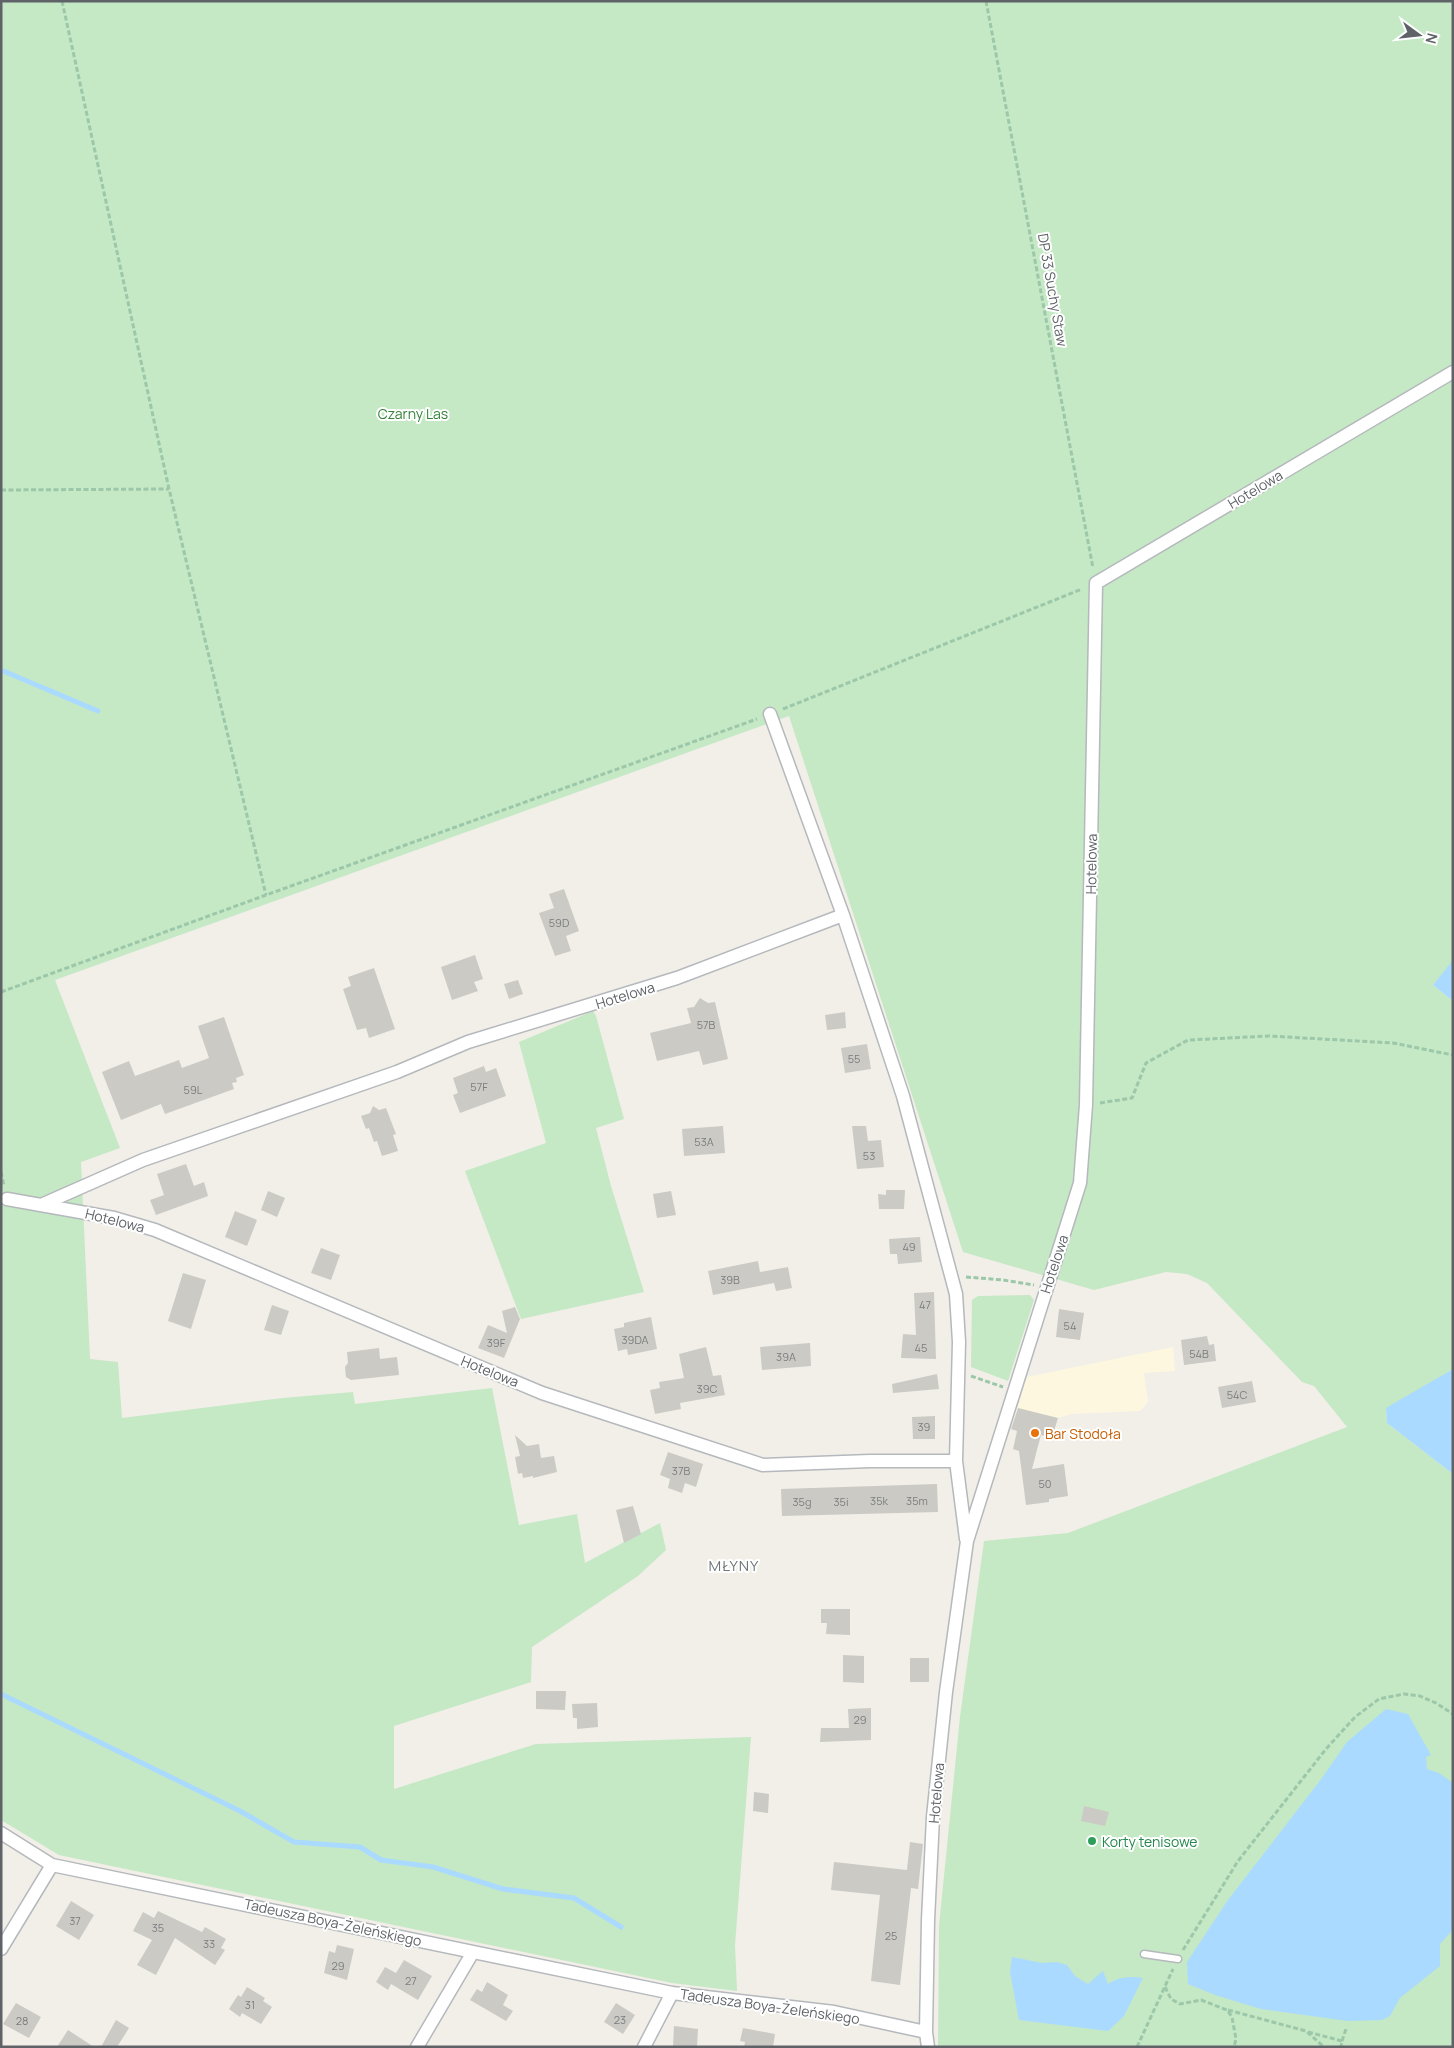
<svg xmlns="http://www.w3.org/2000/svg" width="1454" height="2048" viewBox="0 0 1454 2048" font-family="Manrope,sans-serif">
<style>
.commercial{fill:#fef7e0}
.green{fill:#c5e8c5}
.water{fill:#aadaff}
.lines{fill:none;stroke-linecap:round;stroke-linejoin:round}
.stream{stroke:#aadaff;stroke-width:5}
.building{fill:#cccac5}
.service-casing{stroke:#b5b8bc;stroke-width:9}
.minor-casing{stroke:#b5b8bc;stroke-width:15}
.path{stroke:#9cc7a9;stroke-width:3;stroke-dasharray:5 2.5;stroke-linecap:butt}
.service{stroke:#fff;stroke-width:6}
.minor{stroke:#fff;stroke-width:12}
.food-dot{fill:#e8710a;stroke:#fff;stroke-width:2}
.leisure-dot{fill:#2e9e5b;stroke:#fff;stroke-width:2}
.labels{text-anchor:middle;dominant-baseline:central;stroke-width:4;stroke-linejoin:round;paint-order:stroke}
.number-label{font-size:11px;fill:#7a7d7f}
.street-label{font-size:14px;fill:#5f6368;stroke:#fff}
.park-label{font-size:14px;fill:#348238;stroke:#fff}
.food-label{font-size:14px;fill:#c56008;stroke:#fff;text-anchor:start}
.leisure-label{font-size:14px;fill:#27864d;stroke:#fff;text-anchor:start}
.neighbourhood-label{font-size:15px;letter-spacing:1px;fill:#70757a;stroke:#fff}
</style>
<rect width="100%" height="100%" fill="#f1efe8"/>
<path class="commercial" d="M1173,1347L1175,1371L1144,1373L1148,1402L1140,1411L1071,1414L1058,1418L1053,1438L1041,1435L1036,1455L1013,1449L1017,1431L1011,1429L1027,1377Z"/>
<path class="green" d="M1,1H1453V962L1433,985L1453,1001V1369L1386,1409L1387,1423L1453,1474V2047H938L939,1926L960,1717L984,1541L1068,1533L1347,1427L1314,1386L1302,1382L1207,1283L1187,1274L1166,1272L1094,1290L963,1252L789,716L55,980L120,1148L81,1162L90,1359L118,1362L122,1418L283,1398L353,1392L355,1404L492,1388L519,1525L577,1514L585,1563L660,1523L666,1550L638,1576L532,1647L531,1682L394,1726V1789L536,1744L751,1737L735,1945L737,1991L672,1983L59,1855L1,1820Z
M593,1011L596,1016L624,1119L596,1128L611,1186L644,1292L521,1319L465,1171L546,1143L519,1042Z
M1030,1295L1034,1300L1008,1381L971,1367L972,1300L978,1296Z"/>
<path class="water" d="M1453,960V1001L1433,985Z
M1453,1369V1474L1387,1423L1386,1408Z
M1386,1709L1408,1714L1431,1755L1426,1757L1427,1769L1439,1773L1453,1783V1930L1440,1944V1966L1400,1998L1390,2016L1382,2020L1348,2021L1261,2009L1215,1995L1188,1984L1187,1962L1228,1900L1322,1778L1347,1742Z
M1012,1957L1042,1963L1057,1962L1067,1965L1075,1976L1088,1984L1103,1971L1108,1984C1119,1977 1130,1976 1143,1978L1124,2016L1108,2031L1019,2020L1010,1972Z"/>
<g class="lines">
<path class="stream" d="M1,670L98,711
M1,1694L240,1811L294,1842L360,1847L381,1860L433,1867L503,1889L574,1898L621,1927"/>
</g>
<path class="building" d="M564,889L579,931L566,936L571,951L555,956L539,913L554,908L549,894Z
M475,955L483,979L474,982L478,991L452,1000L441,967Z
M374,968L395,1029L369,1038L366,1028L357,1030L343,989L351,986L348,977Z
M518,980L523,994L509,999L504,984Z
M700,998L708,1003L715,1002L728,1059L703,1065L699,1051L657,1061L650,1033L691,1023L687,1008L694,1007Z
M845,1012L846,1028L827,1030L825,1015Z
M224,1017L244,1075L236,1078L237,1082L232,1083L234,1089L165,1114L161,1104L121,1120L102,1072L129,1061L135,1076L179,1060L182,1068L209,1058L198,1026Z
M867,1044L871,1069L845,1073L841,1048Z
M484,1066L486,1072L496,1068L506,1096L460,1113L453,1095L458,1093L453,1078Z
M373,1106L379,1110L386,1108L396,1134L393,1135L398,1151L382,1156L377,1141L374,1142L369,1128L366,1129L361,1116L370,1113Z
M723,1126L725,1153L684,1156L682,1129Z
M852,1126H866L868,1141L881,1140L884,1167L857,1169Z
M186,1164L194,1186L204,1182L208,1196L156,1215L150,1200L164,1195L157,1174Z
M886,1190H905L904,1209H879L878,1194L886,1195Z
M268,1191L285,1198L277,1217L261,1210Z
M671,1191L676,1215L657,1218L653,1194Z
M235,1211L257,1220L247,1246L225,1237Z
M920,1237L922,1262L898,1264L897,1254H890L889,1239Z
M321,1248L340,1255L331,1280L311,1273Z
M758,1261L760,1272L788,1267L792,1288L776,1291L774,1283L713,1295L708,1271Z
M183,1273L206,1280L191,1329L168,1321Z
M934,1292L936,1359L901,1358L903,1334L916,1335L914,1293Z
M272,1305L289,1311L281,1335L264,1330Z
M515,1307L520,1319L504,1358L478,1348L488,1325L507,1333L502,1311Z
M1059,1309L1084,1313L1080,1340L1056,1337Z
M651,1317L657,1349L628,1355L627,1349L618,1351L614,1329L624,1327V1323Z
M1207,1336L1209,1345L1214,1344L1216,1361L1184,1365L1181,1340Z
M810,1343L811,1366L762,1370L760,1347Z
M706,1347L713,1376L721,1375L725,1395L680,1403L681,1409L655,1414L650,1390L660,1388L659,1382L684,1378L679,1354Z
M379,1348L380,1359L397,1357L399,1375L351,1380L346,1377L345,1367L348,1363L347,1352Z
M937,1374L939,1389L893,1393L892,1384Z
M1252,1381L1256,1402L1222,1408L1218,1387Z
M1018,1408L1058,1418L1052,1438L1041,1435L1032,1469L1064,1464L1068,1496L1049,1499V1502L1026,1505L1019,1451L1013,1449L1017,1431L1011,1429Z
M935,1416V1439H913L912,1417Z
M515,1435L527,1446L539,1444L541,1458L554,1456L557,1472L533,1478V1476L523,1478L522,1473L518,1474L515,1457L520,1456Z
M668,1452L703,1464L696,1487L685,1483L682,1493L668,1488L670,1479L660,1475Z
M937,1484L938,1512L782,1516L781,1489Z
M633,1506L641,1534L624,1543L616,1510Z
M821,1609H850V1635L826,1634L827,1623H821Z
M843,1655L864,1656V1683L843,1682Z
M910,1658H929V1682H910Z
M536,1691H566L565,1710L536,1709Z
M597,1703L598,1727L577,1729V1718H573L572,1704Z
M871,1708V1740L820,1742L821,1728H849L848,1709Z
M754,1792L769,1794L768,1813L753,1811Z
M1084,1806L1109,1812L1105,1826L1081,1821Z
M910,1842L923,1844L918,1889L911,1888L900,1985L871,1981L880,1895L831,1890L834,1862L907,1870Z
M71,1901L94,1915L79,1940L56,1926Z
M158,1911L202,1932L205,1927L226,1939L221,1948L225,1950L215,1965L175,1938L156,1975L137,1965L152,1940L133,1931L143,1912L154,1918Z
M337,1945L354,1949L347,1980L324,1973L329,1951L335,1953Z
M404,1960L432,1976L418,2000L391,1984L388,1990L376,1982L385,1967L396,1973Z
M487,1982L508,1995L503,2005L513,2011L506,2021L470,2000L477,1989L482,1992Z
M247,1987L265,1998L263,2001L272,2007L261,2024L242,2013L240,2017L229,2009L238,1995L241,1997Z
M16,2003L41,2017L29,2038L3,2024Z
M616,2003L635,2015L623,2034L604,2022Z
M116,2020L129,2028L117,2047H101Z
M674,2026L698,2029L697,2047H673Z
M743,2028L775,2034L773,2047H744L745,2042L740,2041Z
M68,2030L94,2047H57Z"/>
<g class="lines">
<g class="service-casing">
<path id="service" d="M1144,1954L1178,1959"/>
</g>
<g class="minor-casing">
<path id="minor" d="M770,714L843,915L903,1096L956,1294L959,1342L956,1461L966,1539
M7,1199L114,1218L155,1230L542,1393L763,1465L870,1461H956
M41,1205L143,1160L397,1072L468,1042L677,978L843,915
M1,1833L52,1865L672,1993L644,2047
M1,1949L52,1865
M672,1993L834,2012L926,2032
M417,2047L473,1952
M928,2047L926,2032L928,1920L933,1817L946,1692L967,1541L1080,1183L1086,1105L1096,583L1453,372"/>
</g>
<path class="path" d="M62,1L169,489L266,895
M986,1L1093,568
M1,490L169,489
M783,709L1082,589
M1,992L266,895L757,719
M1100,1103L1132,1098L1146,1063L1188,1040L1269,1036L1393,1043L1453,1055
M1,1172L4,1186
M966,1277L1003,1280L1034,1285
M971,1376L1003,1387
M1183,1950L1238,1861L1326,1749L1355,1717L1379,1699L1404,1694L1420,1696L1436,1703L1453,1714
M1165,1987L1171,1999L1180,2004L1201,2000L1227,2010L1232,2017L1236,2039L1234,2047
M1228,2010L1306,2031L1324,2047
M1308,2032L1342,2041L1341,2047
M1342,2041L1346,2029
M1137,2047L1173,1969"/>
<use href="#service" class="service"/>
<use href="#minor" class="minor"/>
</g>
<circle class="food-dot" cx="1035" cy="1433" r="5"/>
<circle class="leisure-dot" cx="1092" cy="1841" r="5"/>
<g class="labels">
<g class="number-label">
<text x="559" y="922">59D</text>
<text x="706" y="1024">57B</text>
<text x="854" y="1058">55</text>
<text x="479" y="1086">57F</text>
<text x="193" y="1089">59L</text>
<text x="704" y="1141">53A</text>
<text x="869" y="1155">53</text>
<text x="909" y="1246">49</text>
<text x="730" y="1279">39B</text>
<text x="925" y="1304">47</text>
<text x="1070" y="1325">54</text>
<text x="635" y="1339">39DA</text>
<text x="496" y="1342">39F</text>
<text x="921" y="1347">45</text>
<text x="1199" y="1353">54B</text>
<text x="786" y="1356">39A</text>
<text x="707" y="1388">39C</text>
<text x="1237" y="1394">54C</text>
<text x="924" y="1426">39</text>
<text x="681" y="1470">37B</text>
<text x="1045" y="1483">50</text>
<text x="879" y="1500">35k</text>
<text x="917" y="1500">35m</text>
<text x="802" y="1501">35g</text>
<text x="841" y="1501">35i</text>
<text x="860" y="1719">29</text>
<text x="75" y="1920">37</text>
<text x="158" y="1927">35</text>
<text x="891" y="1935">25</text>
<text x="209" y="1943">33</text>
<text x="338" y="1965">29</text>
<text x="411" y="1980">27</text>
<text x="250" y="2004">31</text>
<text x="620" y="2019">23</text>
<text x="22" y="2020">28</text>
</g>
<g class="street-label">
<text transform="translate(1053 290) rotate(80)">DP 33 Suchy Staw</text>
<text transform="translate(1255 489) rotate(-31)">Hotelowa</text>
<text transform="translate(1091 864) rotate(-89)">Hotelowa</text>
<text transform="translate(625 995) rotate(-17)">Hotelowa</text>
<text transform="translate(115 1220) rotate(14)">Hotelowa</text>
<text transform="translate(1054 1264) rotate(-72)">Hotelowa</text>
<text transform="translate(490 1371) rotate(22)">Hotelowa</text>
<text transform="translate(936 1793) rotate(-85)">Hotelowa</text>
<text transform="translate(333 1922) rotate(12)">Tadeusza Boya-Żeleńskiego</text>
<text transform="translate(770 2006) rotate(8)">Tadeusza Boya-Żeleńskiego</text>
</g>
<g class="park-label">
<text x="413" y="413">Czarny Las</text>
</g>
<g class="food-label">
<text x="1045" y="1433">Bar Stodoła</text>
</g>
<g class="leisure-label">
<text x="1102" y="1841">Korty tenisowe</text>
</g>
<g class="neighbourhood-label">
<text x="734" y="1565">MŁYNY</text>
</g>
</g>
<rect width="1454" height="2048" fill="none" stroke="#5f6368" stroke-width="5"/>
<g transform="translate(1419 35) rotate(105)" stroke="#ffffff" stroke-width="4" paint-order="stroke">
<path d="M0-4L9 19L0 12L-9 19Z" fill="#5f6368"/>
<text y="-8" font-size="14" font-weight="bold" text-anchor="middle" fill="#5f6368">N</text>
</g>
</svg>
